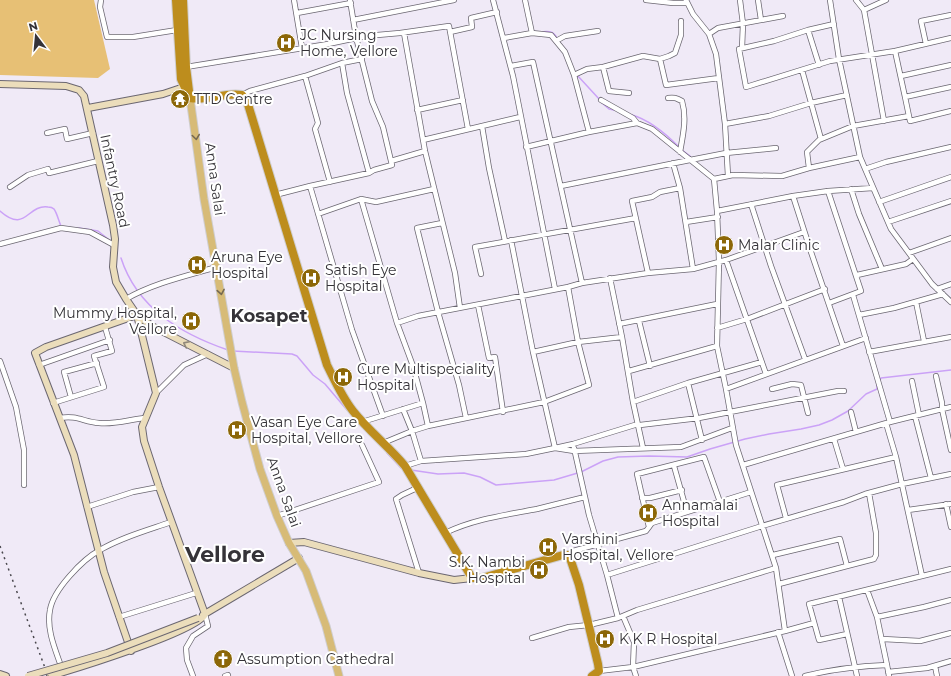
<svg xmlns="http://www.w3.org/2000/svg" width="951" height="676" viewBox="0 0 951 676" font-family="Montserrat,sans-serif">
<style>
.green{fill:#e7c075}
.lines{fill:none;stroke-linecap:round;stroke-linejoin:round}
.stream{stroke:#cba2f7;stroke-width:1.5}
.street-casing{stroke:#6b6771;stroke-width:6}
.secondary-casing{stroke:#6b6771;stroke-width:8}
.primary-casing{stroke:#cfcecf;stroke-width:9}
.highway-casing{stroke:#cfcecf;stroke-width:10}
.street{stroke:#fff;stroke-width:4.5}
.secondary{stroke:#ebddbb;stroke-width:6}
.primary{stroke:#d7bb77;stroke-width:7}
.highway{stroke:#bd8d1d;stroke-width:8}
.rail{stroke:#49474d;stroke-width:1.5;stroke-dasharray:2 4;stroke-linecap:butt}
.secondary-bridge-casing{stroke:#6b6771;stroke-width:8;stroke-linecap:butt}
.secondary-bridge{stroke:#ebddbb;stroke-width:6}
.oneway{stroke:#766951}
.oneway2{stroke:#90887a}
.labels{text-anchor:middle;dominant-baseline:central;stroke-width:4;stroke-linejoin:round;paint-order:stroke}
.poi-label{font-size:14px;fill:#353338;stroke:#fff;text-anchor:start}
.street-label{font-size:14px;fill:#353338;stroke:#fff}
.district-label{font-size:18px;font-weight:bold;fill:#353338;stroke:#fff}
.town-label{font-size:22px;font-weight:bold;fill:#353338;stroke:#fff}
</style>
<rect width="100%" height="100%" fill="#f0eaf7"/>
<path class="green" d="M0,0H94L110,69L98,78L0,75Z"/>
<g class="lines">
<path class="stream" d="M539,32C547,31 553,30 557,38
M577,75L600,100
M602,103L609,109L614,110
M632,115C650,120 666,134 679,147
M682,150L690,156
M0,211C26,234 27,204 48,207C50,207 52,207 54,209C57,213 59,222 61,226
M79,228L98,231L108,239
M121,258C137,308 181,334 228,350
M233,351L292,354L297,356L313,375L325,384L347,410
M879,381L881,378L951,370
M387,453L401,468
M411,470L438,474L464,473L480,477L496,485L554,480L581,472L603,461L618,457L649,456L687,457L710,449L745,439L769,434L801,429L819,425L832,420L848,411L866,394L877,389V384"/>
<g class="street-casing">
<path id="street" d="M101,0L100,7L107,37H133L177,30
M294,0L302,48
M350,0L356,37L372,101L383,127L391,161
M493,0L513,76L555,289
M525,0L532,33
M646,0L673,3H687
M686,0L693,14L709,34L716,54L725,124L728,176
M740,0L743,24L742,48
M758,0L761,20
M830,0L839,59L860,157L891,229L932,284L951,302
M856,0L864,10L886,0
M864,10L884,121
M297,13L351,3
M353,20L454,0
M834,24L808,30L774,41L739,49L746,87L830,61L895,51L905,97L951,87
M808,30L819,65
M450,32L472,27L471,18L497,12
M404,33L425,151L455,273L460,308
M709,34L718,28L783,16
M504,38L532,33L551,35L565,52L574,75L589,132
M556,41L565,36L598,31
M926,44L921,21L951,15
M895,51L951,38
M660,59L666,85L719,78
M342,63L347,93L369,173
M511,66L533,62L582,283
M186,67L328,44L366,36L400,33L449,26L468,129
M603,67L609,91L629,93
M802,70L821,139
M574,75L587,69L603,67L643,56L660,59L669,56L675,53L681,35V21
M305,76L342,63L362,59
M901,76L951,65
M242,95L250,91L305,76L318,123L315,129L330,182
M905,97L910,121L951,111
M668,98C674,97 676,98 682,101C687,118 683,135 680,152
M601,100L633,118L637,123
M417,110L463,100
M725,124L769,116L811,103L847,95
M482,126L489,168L505,241
M47,133L65,129L67,139L93,133
M423,140L520,117
M526,147L589,132L637,123L652,129L714,179L717,211L719,261L717,346L726,389L736,445L776,568L785,631L633,667L599,671
M673,163L680,188L693,269
M809,168L807,152L819,140L853,126L909,116
M865,169L886,162L951,147
M714,179L733,175L782,176L809,168L860,157
M310,186L352,330L383,416
M561,186L690,160L726,153L776,148
M10,187L28,175L48,169L49,173L98,161
M851,189L859,214L882,269
M828,191L861,291L829,303
M275,195L310,186L369,173L374,170L392,165L391,161L425,151
M793,196L810,249L843,346
M361,199L397,323L413,366L423,403L362,422
M879,202L951,177
M751,204L771,266L805,359
M717,211L793,196L828,191L873,188
M318,214L361,199L376,202L434,189
M686,222L718,217
M888,222L951,201
M442,223L417,228L438,312L459,385L466,418
M511,240L533,352L555,448L573,444L638,424L640,425L699,418L838,391H844
M0,244L61,228L90,232L114,245
M909,253L951,238
M726,260L766,374
M648,273L632,201L652,197L660,192L680,188
M481,274L475,247L636,218
M857,275L906,264L913,259
M937,289L951,284
M853,295L890,422
M126,299C154,283 186,276 217,267
M916,302L924,341
M478,305L489,358L495,357L503,412
M859,315L894,308L943,294
M639,321L650,366
M397,323L418,316L568,287L582,283L648,273L693,269L726,260L804,232
M619,324L717,304
M717,328L747,319L825,289
M622,337L633,402
M533,352L578,342L622,337L610,278
M869,352L951,337
M0,361L16,407L24,450V485
M39,365L110,340
M629,371L717,346
M936,376L942,403V409L951,450
M912,381L919,415
M688,383L702,440
M726,389L866,338
M772,389L792,384L801,385L808,413
M156,393L184,365L208,354
M71,397L64,372L97,363
M53,403L104,387L94,356L112,351L105,327
M423,403L428,426
M403,409L412,431L421,461
M851,412L856,432
M915,416L931,478
M60,418C77,415 84,422 99,423C115,425 131,419 146,418
M886,423L896,457L922,576
M834,439L843,469
M383,443L412,431L428,426L544,402L589,385L578,342L568,287
M574,448L585,497
M643,448L633,402L688,383L762,362
M743,465L890,422L951,407
M405,466L421,461L526,454L555,448L574,451L681,447L732,428
M674,466L687,512
M417,488L402,495L396,499L419,573
M642,498H650L682,490
M946,504L951,527
M87,507L133,492L159,487
M908,510L951,504
M277,516L379,482L362,445
M786,518L777,485L896,457
M649,527L637,474L704,457L720,502
M445,533C474,519 505,515 537,509C553,505 569,501 585,497L589,515L607,575L618,618
M569,555L573,551L646,531L652,523L751,492
M773,555L840,539L847,566L779,584
M847,566L874,559L876,555V533L869,493
M607,575L762,526L844,502L865,494L902,484L951,474
M867,590L877,617L887,665
M839,597L857,676
M623,616L634,642L633,667L636,676
M119,617L196,593
M877,617L924,607L951,600
M785,631L814,623
M778,632L792,676
M847,634L819,640L809,604L951,569
M532,638L569,627L589,625L618,618L637,610L776,568
M883,639L920,641L951,633
M935,666L937,676
M62,669C56,651 46,630 50,610C53,590 83,559 100,550C122,537 148,530 171,522
M888,672L927,668L951,661
M193,676L187,660L186,648L193,636L208,626L205,614
M225,676L228,675
M805,676C833,669 859,666 887,665L889,676"/>
</g>
<g class="secondary-casing">
<path id="secondary" d="M0,84L66,86L79,90L84,96L113,225L115,239L113,267L116,282L126,299L137,315L152,326L234,368
M88,108L163,94L184,87
M289,543L304,542L419,573L454,580L472,578
M203,615L299,558
M131,651L104,572L74,455L35,353L46,347L137,315L156,393L142,427L144,441L159,487L205,614
M0,674L6,676
M50,676C71,670 202,630 205,614"/>
</g>
<g class="primary-casing">
<path id="primary" d="M190,98L204,199L234,368L242,402L260,469L277,516L289,543L306,571L326,626L339,676"/>
</g>
<g class="highway-casing">
<path id="highway" d="M176,0L181,79L190,98
M183,0L186,67L189,91
M190,98C208,101 225,92 242,95L247,101L327,365C335,381 342,397 353,411C369,431 389,447 405,466L472,578H482L563,555H569L579,585L598,664L599,671L592,676"/>
</g>
<use href="#street" class="street"/>
<use href="#secondary" class="secondary"/>
<use href="#primary" class="primary"/>
<use href="#highway" class="highway"/>
<path class="rail" d="M0,546L48,676"/>
<g class="secondary-bridge-casing">
<path id="secondary-bridge" d="M28,676L107,653L198,618"/>
</g>
<use href="#secondary-bridge" class="secondary-bridge"/>
</g>
<defs><path id="oneway-chevron" d="M-2-3.5L2.5 0L-2 3.5" fill="none" stroke-width="1.6" stroke-linecap="round" stroke-linejoin="round"/></defs>
<g class="oneway">
<use href="#oneway-chevron" transform="translate(196 137) rotate(82)"/>
<use href="#oneway-chevron" transform="translate(221 292) rotate(80)"/>
</g>
<use class="oneway2" href="#oneway-chevron" transform="translate(186 344) rotate(-154)"/>
<defs>
<g id="hospital-disc" transform="scale(1)"><circle r="9.5" fill="#8c6708" stroke="#fff"/><path d="M-5-5h3v3.5h4V-5h3V5h-3V1.5h-4V5h-3Z" fill="#fff"/></g>
<g id="temple-disc" transform="scale(1)"><circle r="9.5" fill="#8c6708" stroke="#fff"/><path d="M0-6L5-2H3V0L6.5 2.5H4V6H1.5V3h-3V6H-4V2.5H-6.5L-3 0V-2H-5Z" fill="#fff"/></g>
<g id="church-disc" transform="scale(1)"><circle r="9.5" fill="#8c6708" stroke="#fff"/><path d="M-1.2-6h2.4v3.5h3.3v2.4h-3.3V6h-2.4V-.1h-3.3v-2.4h3.3Z" fill="#fff"/></g>
</defs>
<g fill-rule="evenodd">
<use href="#hospital-disc" x="286" y="43"/>
<use href="#temple-disc" x="180" y="99"/>
<use href="#hospital-disc" x="724" y="245"/>
<use href="#hospital-disc" x="197" y="265"/>
<use href="#hospital-disc" x="311" y="278"/>
<use href="#hospital-disc" x="191" y="321"/>
<use href="#hospital-disc" x="343" y="377"/>
<use href="#hospital-disc" x="237" y="430"/>
<use href="#hospital-disc" x="648" y="513"/>
<use href="#hospital-disc" x="548" y="547"/>
<use href="#hospital-disc" x="539" y="570"/>
<use href="#hospital-disc" x="605" y="639"/>
<use href="#church-disc" x="223" y="659"/>
</g>
<g class="labels">
<g class="poi-label">
<text x="300" y="35">JC Nursing<tspan x="300" dy="16">Home, Vellore</tspan></text>
<text x="194" y="99">TTD Centre</text>
<text x="738" y="245">Malar Clinic</text>
<text x="211" y="257">Aruna Eye<tspan x="211" dy="16">Hospital</tspan></text>
<text x="325" y="270">Satish Eye<tspan x="325" dy="16">Hospital</tspan></text>
<text x="177" y="313" text-anchor="end">Mummy Hospital,<tspan x="177" dy="16">Vellore</tspan></text>
<text x="357" y="369">Cure Multispeciality<tspan x="357" dy="16">Hospital</tspan></text>
<text x="251" y="422">Vasan Eye Care<tspan x="251" dy="16">Hospital, Vellore</tspan></text>
<text x="662" y="505">Annamalai<tspan x="662" dy="16">Hospital</tspan></text>
<text x="562" y="539">Varshini<tspan x="562" dy="16">Hospital, Vellore</tspan></text>
<text x="525" y="562" text-anchor="end">S.K. Nambi<tspan x="525" dy="16">Hospital</tspan></text>
<text x="619" y="639">K K R Hospital</text>
<text x="237" y="659">Assumption Cathedral</text>
</g>
<g class="street-label">
<text transform="translate(215 179) rotate(82)">Anna Salai</text>
<text transform="translate(115 181) rotate(78)">Infantry Road</text>
<text transform="translate(284 492) rotate(70)">Anna Salai</text>
</g>
<g class="district-label">
<text x="269" y="316">Kosapet</text>
</g>
<g class="town-label">
<text x="225" y="554">Vellore</text>
</g>
</g>
<g transform="translate(36 36) rotate(344)" stroke="#ffffff" stroke-width="3" paint-order="stroke">
<path d="M0-3L7 15L0 10L-7 15Z" fill="#353338"/>
<text y="-6" font-size="11" font-weight="bold" text-anchor="middle" fill="#353338">N</text>
</g>
</svg>
